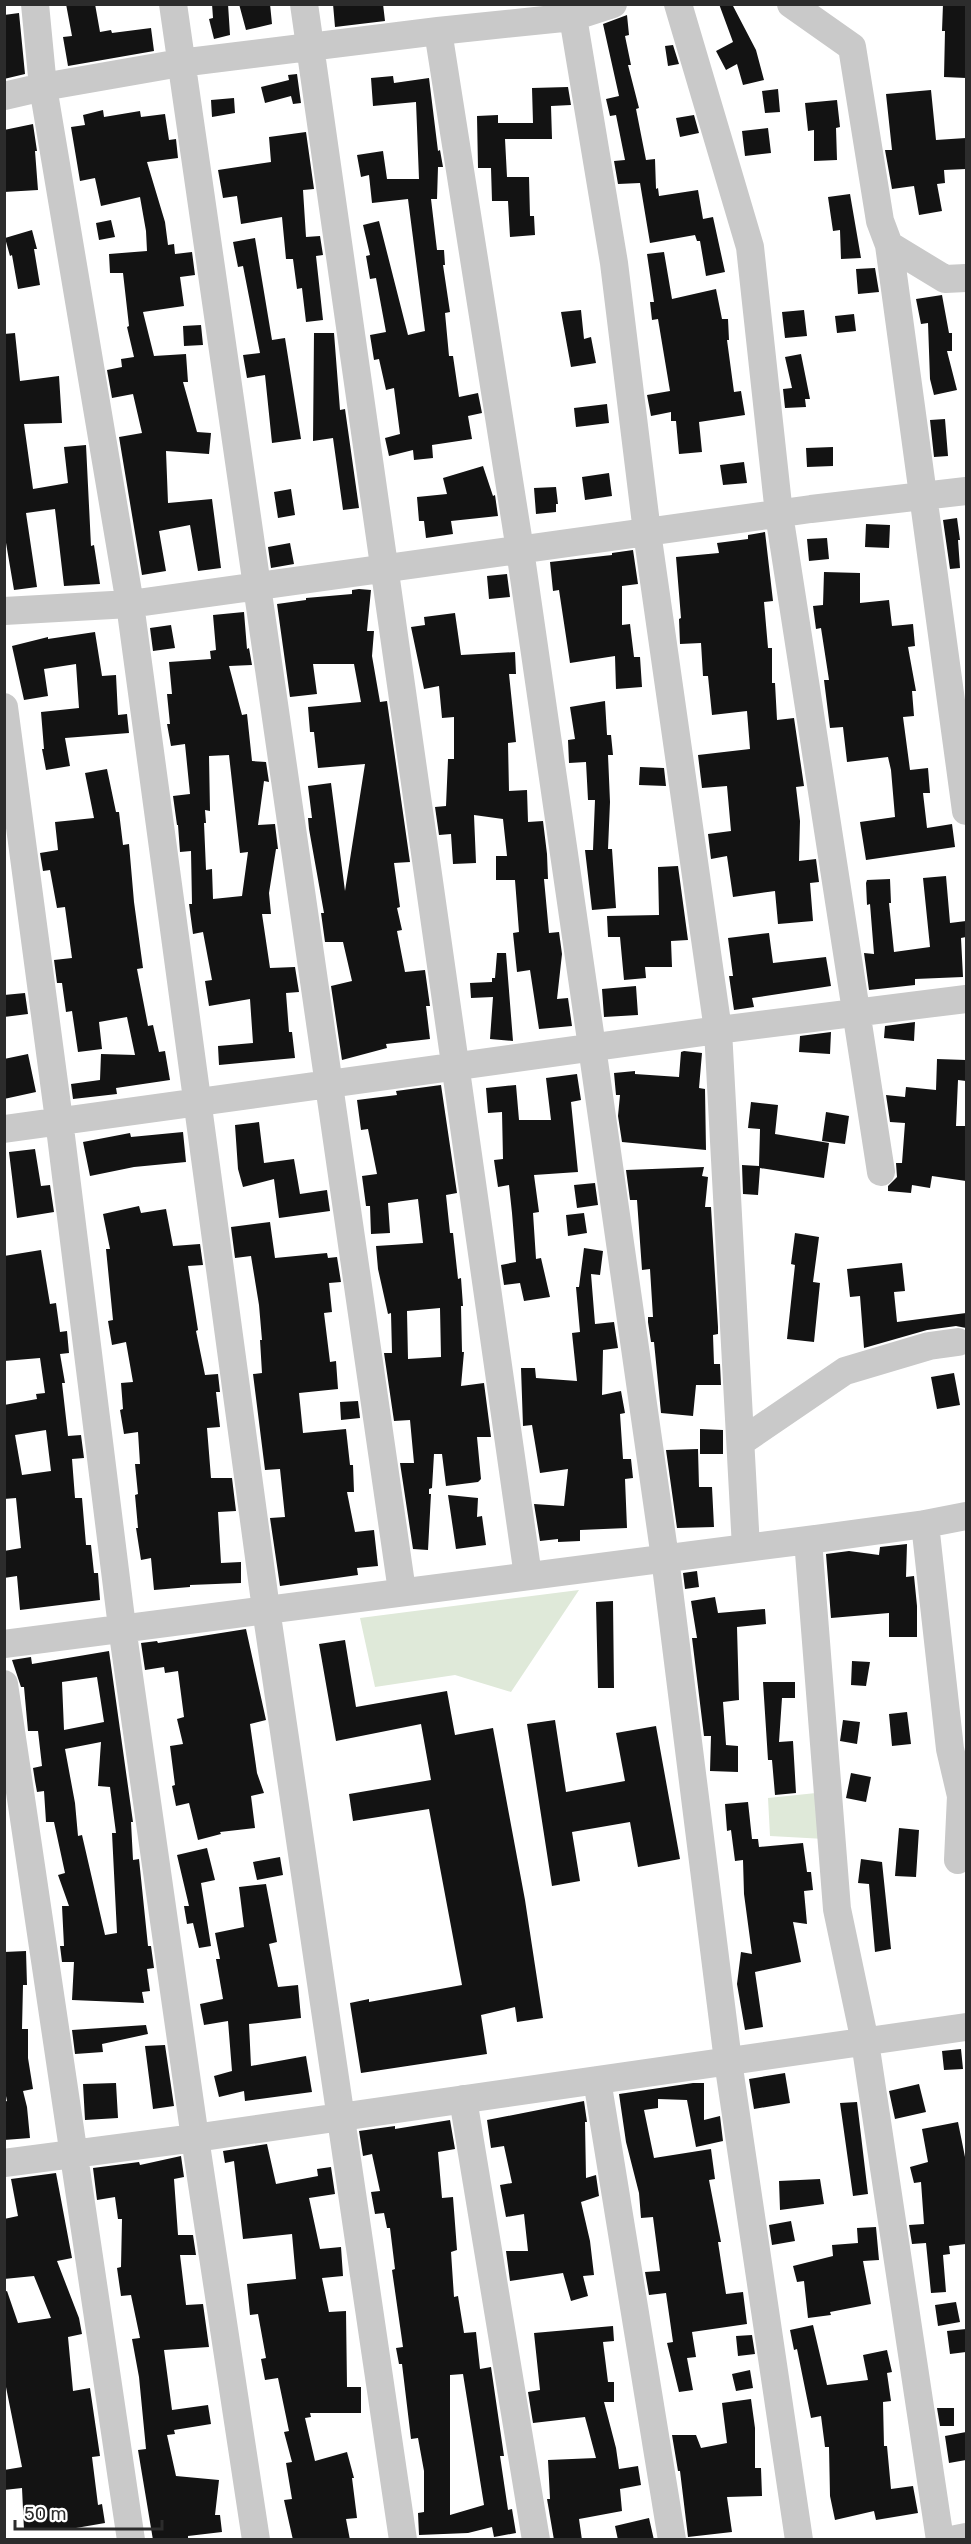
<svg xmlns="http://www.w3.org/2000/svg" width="971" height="2544" viewBox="0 0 971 2544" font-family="Rubik,sans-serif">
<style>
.green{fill:#dfe9d9}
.building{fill:#131313;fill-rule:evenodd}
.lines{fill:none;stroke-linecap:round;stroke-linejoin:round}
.minor{stroke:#c9c9c9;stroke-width:28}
</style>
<rect width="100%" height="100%" fill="#fff"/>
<path class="green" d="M579,1590L511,1692L455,1675L375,1687L360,1618Z
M816,1793L825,1839L770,1836L768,1798Z"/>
<path class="building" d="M66,4H95L100,32L111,30L112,33L151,28L154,51L68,66L63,37L72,36Z
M212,4H228L230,35L214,39L209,19L213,18Z
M239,4H270L272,24L246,30Z
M333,4H383L385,21L335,27Z
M719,4H732L756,50L764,80L743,85L737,64L726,70L716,51L733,42Z
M943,4L966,5V78L944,77L945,31H942Z
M19,13L25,74L4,79V15Z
M627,15L629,35L625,36L631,65H628L639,108L636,109L646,160L655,159L656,189L658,188L659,196L698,190L703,219L713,217L725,272L706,276L700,241H697L695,235L650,243L640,183L618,184L614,161L625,160L616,115L610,116L606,99L619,96L603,24Z
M673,45L679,64L668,66L665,46Z
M297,74L301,103L293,104L291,96L265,103L261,87L289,80L288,75Z
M393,76L394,83L429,78L438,151L440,150L443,167H438L437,199H431L437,250H444L445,265H443L450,312L445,313L449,356H453L459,397L478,393L482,413L468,416L472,439L432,445L433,458L414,460L413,450L389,456L385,438L400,434L394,388L386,390L379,359L374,360L370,335L386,332L376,278L370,279L366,256L370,255L363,225L379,221L408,335L425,331L408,199L372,203L369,175L361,177L357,155L383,151L387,179H419L416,102L373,106L371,78Z
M568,87L571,105L551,106L552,139H505L507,177H529L530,216H534L535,235L510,237L508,201H492L491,168H478L477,116L498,115V123H533L532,88Z
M778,89L780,112L765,113L762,91Z
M931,90L936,140L966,138V169L944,170L945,183L937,184L942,211L919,215L914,186L892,189L885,150H892L886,94Z
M234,98L235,113L212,117L211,100Z
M837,100L840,127L836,128L837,160L814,161V130L808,131L805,103Z
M103,110L104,117L140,111L141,117L165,114L169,140L176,139L178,158L147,162L165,222L168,245L174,244L175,254L192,252L195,275L180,277L184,306L143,312L154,356L186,354L188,382H183L197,432L211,433L209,454L166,451L168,503L212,499L221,568L198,571L190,525L159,531L166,571L142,575L119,437L142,433L133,394L112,398L107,370L122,367L121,359L134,357L127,327L129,326L123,273H110L109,254L147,251L146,231L140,197L101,206L95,178L80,181L71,127L85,125L83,115Z
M694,115L699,133L680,137L676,118Z
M33,124L37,151H35L38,190L4,192V130Z
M768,128L771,153L745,156L742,131Z
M306,132L314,189L303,190L306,237L320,236L323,255L316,256L323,320L306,322L302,288L297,289L293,259H286L282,217L241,224L237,196L223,198L218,170L271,162L269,137Z
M850,194L861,258L841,259L840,230L833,231L828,197Z
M111,220L115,237L99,240L96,223Z
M32,230L37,249H34L40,285L18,289L12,255L10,256L5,238Z
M255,238L272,340L285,338L301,439L272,443L265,375L247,378L243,355L260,353L243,266L238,267L233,242Z
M664,252L672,299L716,289L722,319H728L729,340H727L734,392L741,391L745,415L699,422L702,452L679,454L676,421H671V412L651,416L647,395L670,391L658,319L652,320L650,302H654L647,254Z
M875,268L879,292L858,294L856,269Z
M942,295L949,333H952V351H947L957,390L934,395L930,379L928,323L921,324L916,299Z
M581,310L584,339L591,337L596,363L571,367L561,312Z
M804,310L807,336L785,338L782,312Z
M854,314L856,331L837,333L835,316Z
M201,325L203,345L184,346L183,326Z
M15,333L20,381L59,376L62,423L24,424L33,489L68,483L64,447L86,445L91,546L94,545L100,584L64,586L55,509L26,513L37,587L14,590L4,531V334Z
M314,333H334L340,410L345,409L359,508L343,510L333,438L313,441Z
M801,354L810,399H805L806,407L785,408L783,389L792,388L785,357Z
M607,404L609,423L576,427L574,408Z
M945,419L948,456L934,457L930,420Z
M833,447V466L807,467L806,448Z
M744,462L747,483L723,485L720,465Z
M483,466L493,496L495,495L498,516L451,521L453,534L426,538L424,521H419L417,497L447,494L443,478Z
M609,473L612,496L585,500L582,477Z
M556,487L558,504H556V512L536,514L534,488Z
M291,489L295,515L278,518L274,492Z
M957,518L960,540H958L960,568L950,569L943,520Z
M866,524L890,525L889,548L865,547Z
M765,532L773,601L764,602L768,648H772V683H775L777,720L794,718L804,786L796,787L800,821L799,861L816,859L819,882L810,883L813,921L778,924L775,891L733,897L727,856L711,859L708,834L731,831L727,786L702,788L698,755L750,749L747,711L712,715L708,676H703L701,643L680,644L679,619L681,618L676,557L719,553L717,543L748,539V535Z
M827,538L829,559L809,561L807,539Z
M290,543L294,564L271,568L268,547Z
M633,550L638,584L622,586V625L630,624L634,657H640L642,687L616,689L615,656L570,663L559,590L553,591L550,562L612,555V553Z
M824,572L860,573V603L889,600L892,626L913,624L915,646L908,647L916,691H912L914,716L903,717L910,770L928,768L930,793H923L927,828L952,824L955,847L866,860L860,822L895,817L891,770L888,757L847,762L843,727L830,728L824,680H829L821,628L816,629L813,606L823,605Z
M507,574L510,597L489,599L487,576Z
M359,589L371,590L367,631H374L372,656L380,702L387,701L410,862L394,863L400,907L397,908L402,930L397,931L405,972L425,970L430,1006H426L430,1039L386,1044L387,1048L342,1060L331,986L352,981L343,942H325L321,913H324L309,829L308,818H312L308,786L331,783L345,891L365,764L318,768L314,732H310L308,707L361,702L354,664H313L317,694L290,697L277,604L306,600V598L352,594V590Z
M244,612L247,649L249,648L252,665L229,666L242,715L247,714L252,761L266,762L269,782L264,781L258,825L275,824L278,849H276L269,893L271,914H262L270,968L295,967L299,992L286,993L289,1032H292L295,1058L219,1065L218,1046L253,1043L250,999L209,1006L205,981L212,980L203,932L193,934L189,904H192L191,851L180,852L178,825H177L173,796L190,794L185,744L171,746L167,724H170L167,694H172L169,662L211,659L210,651L216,650L213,615ZM229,755L240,853L248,852L242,896L213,899L212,869L206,870L204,823H206L205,810L210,811L209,756Z
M455,613L461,655L515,652L516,674H509L516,742L508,743L509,791L527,790L528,822L543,821L547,854L548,879H544L549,933L559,932L562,954L557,999L568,998L572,1026L539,1029L530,970L517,972L513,933L519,932L515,880H496V856H507L503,819L474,815L476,863L453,864L451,834L439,835L435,807L446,806L448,759H454V717L442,718L439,686L424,689L411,627L425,625L424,617Z
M171,625L175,648L153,651L150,628Z
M95,632L102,676L116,675L118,715L127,714L129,733L65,738L70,766L46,770L42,749H44L41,712L79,708L76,664L44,669L48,696L24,700L12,646L48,637V639Z
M605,701L607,735H611L613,755H608L610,802L608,849H612L616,908L592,910L585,850H593L595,800H588L586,762L569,763L568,740L575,739L570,707Z
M640,767L664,768L666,786L639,785Z
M107,769L116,812H119L123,845L129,844L134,902L143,968L137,969L148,1026L153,1025L159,1052L165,1051L170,1080L116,1088L117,1094L73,1099L71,1084L100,1080L101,1054L135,1055L127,1017L99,1022L102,1049L78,1052L72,1011L66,1012L62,983H57L54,960L72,958L65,907L57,908L50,870L43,871L40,853L58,850L55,822L94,818L85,773Z
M678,866L688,940L671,941L672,967H645L646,978L624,980L620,937H608L607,916L659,915L658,867Z
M946,876L950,923L966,921V937L961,938L963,977L915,979V985L869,990L864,953L874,954L870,904L867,905L866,883L867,880L890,879L891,903H889L894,952L930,947L923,878Z
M769,933L773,963L826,957L831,986L752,998L754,1007L734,1010L729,976H733L728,938Z
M497,953H506L513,1041L490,1039L493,997L471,998L470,983L492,982V978H495Z
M636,986L638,1015L604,1017L602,989Z
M25,993L28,1014L4,1017V995Z
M915,1022L914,1041L884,1038L885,1026Z
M831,1032L830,1054L799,1052L800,1036Z
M684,1051L702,1053L699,1088L705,1089L706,1150L622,1142L618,1116L620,1095H616L614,1073L635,1071V1074L679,1077L681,1052Z
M28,1054L36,1092L4,1099V1059Z
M937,1059L966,1060V1081L958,1080L956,1126H966V1181L932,1176L930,1188L912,1185L911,1193L888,1191V1186L897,1177L896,1163H902L905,1123L890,1122L886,1095L905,1097L906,1087L936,1090Z
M577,1074L581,1100L571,1102L578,1172L534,1175L539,1212L533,1213L536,1259L541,1258L550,1297L524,1301L520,1283L504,1285L501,1265L516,1262L512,1213L509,1185L498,1187L494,1160L503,1159L502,1112L488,1113L486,1088L516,1085L519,1120H551L546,1078Z
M441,1085L457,1193L446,1195L450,1233H453L458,1279L461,1278L463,1306H461L462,1352H464L461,1386L484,1383L491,1437H477L481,1479L478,1482L446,1486L442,1454H434L432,1488L429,1489V1494H431L428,1550L413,1549L400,1463H414L410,1420L394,1421L384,1353H392L391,1313L388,1314L378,1269L376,1246L423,1243L418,1199L388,1203L390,1233L371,1234L370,1206H366L362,1176L377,1174L368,1129L361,1130L357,1100L397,1095L396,1091ZM440,1308L441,1357L408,1359L407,1311Z
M751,1102L778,1105L775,1134L829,1143L824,1178L760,1168L758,1195L743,1194L742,1165L759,1166L760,1129L748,1128Z
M826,1112L849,1116L845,1144L822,1141Z
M259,1122L264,1163L294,1159L300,1194L327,1190L330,1211L279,1218L274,1179L243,1187L238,1169L235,1125Z
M183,1132L186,1162L134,1167L90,1176L83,1142L130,1133L131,1137Z
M35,1149L41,1186L50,1185L54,1212L17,1218L9,1152Z
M704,1167L702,1176L708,1177L705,1207H711L718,1327V1334L713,1335L714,1364H720L721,1385H696L693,1416L661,1413L654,1342H651L648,1322V1317H653L650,1269L642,1270L637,1200H630L626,1170Z
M595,1183L598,1205L577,1208L574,1185Z
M139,1206L141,1213L166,1209L173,1246L200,1244L203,1265L188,1266L198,1330L196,1331L205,1375L218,1374L220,1392H216L220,1427L207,1428L211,1478H232L236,1511L218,1512L221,1563L241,1562V1583L190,1585V1587L154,1590L151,1558L141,1560L136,1528H138L135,1495L138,1494L135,1464H140L138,1432L124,1434L120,1410L123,1409L121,1383L133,1382L126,1342L112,1345L108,1321L113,1320L106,1249H110L103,1214Z
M584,1213L587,1233L568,1236L566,1215Z
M270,1222L275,1258L327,1253L328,1258L337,1257L341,1282L329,1283L332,1312L324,1313L330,1362L336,1361L338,1389L299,1393L303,1433L346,1429L350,1465H353L354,1492H347L355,1532L374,1530L378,1566L357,1568L358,1575L280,1586L270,1518L285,1517L280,1469L265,1470L253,1374L262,1373L260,1340H262L259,1305L251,1256L235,1258L231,1227Z
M795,1233L819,1237L813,1282L820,1283L814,1342L787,1339L795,1265L791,1264Z
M584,1248L603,1251L600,1275L591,1274L595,1324L614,1322L618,1348L603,1350L602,1395L621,1391L625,1413L620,1414L623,1459H631L633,1478L625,1479L627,1528L580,1530V1541L558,1542V1539L540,1541L534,1504L564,1506L568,1469L540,1473L532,1425L523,1426L521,1368H535L536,1378L577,1381L572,1333L580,1332L576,1287H579Z
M41,1250L50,1304L56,1303L60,1332L67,1331L69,1353L60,1354L65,1383H62L68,1436L81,1435L84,1458L72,1459L75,1498H82L86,1545H91L94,1573H98L100,1600L20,1610L17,1576L4,1578V1551L21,1548L16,1498L4,1499V1405L37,1399L36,1394L45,1393L40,1358L4,1361V1256ZM46,1430L51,1471L22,1475L15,1435Z
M902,1263L905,1291L894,1292L897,1322L966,1313V1328L956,1326L927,1330L864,1348L860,1296L850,1297L847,1269Z
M954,1373L960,1405L937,1409L931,1377Z
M358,1401L360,1418L341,1420L340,1402Z
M700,1429L723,1430V1454H700Z
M698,1449L699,1487H712L714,1527L677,1528L666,1450Z
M448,1495L478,1498L477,1517L482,1516L486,1545L456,1549Z
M907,1544L906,1577L914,1576L917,1606V1637H889V1613L831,1618L826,1554L849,1551L879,1555L880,1547Z
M697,1571L699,1587L685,1589L683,1573Z
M715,1597L718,1613L765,1609L766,1624L737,1627L739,1700L723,1702L726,1745L738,1746V1772L710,1771L711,1736H704L692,1638H697L691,1601Z
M613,1601L614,1688H598L596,1602Z
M246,1629L266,1720L250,1724L257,1773L264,1793L251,1796L255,1828L220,1832L221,1834L198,1840L189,1803L176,1806L172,1786L175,1785L170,1746L183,1744L177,1719L184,1717L178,1671L165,1673L164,1667L145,1670L141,1643L157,1641L158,1643Z
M345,1640L356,1707L447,1691L455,1735L493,1728L525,1900L543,2018L517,2022L515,2007L481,2015L487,2054L361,2073L350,2003L369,1999V2002L462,1985L429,1809L353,1821L349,1794L431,1780L421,1724L336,1741L319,1644Z
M109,1651L133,1822H131L133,1860L139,1859L148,1946H151L154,1968L147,1969L150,1991L142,1992L144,2003L72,2000L74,1962H62L60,1946H64L62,1906H69L58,1875L65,1873L54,1822H46L44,1791L37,1792L35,1781L33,1768L42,1766L38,1731H28L24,1687H21L12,1660L31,1657L32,1664ZM97,1677L104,1722L64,1730L62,1682ZM101,1742L98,1786L110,1787L116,1833H112L117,1933L105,1935L82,1835L78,1836L75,1803L65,1749Z
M852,1661L870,1662L866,1686L851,1685Z
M763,1682H795V1698H782L779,1742L793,1741L796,1793L775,1795L772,1760H768Z
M907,1712L911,1744L892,1746L889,1714Z
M555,1720L566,1792L625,1781L616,1733L656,1726L680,1859L638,1867L630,1822L572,1832L580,1881L552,1886L527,1724Z
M843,1720L860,1722L857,1744L840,1741Z
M851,1773L871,1777L866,1802L846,1798Z
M748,1802L752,1839H758L759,1847L803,1843L807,1872H811L813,1890L804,1891L807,1924L793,1922L801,1962L755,1972L763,2027L745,2030L737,1984L741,1952L752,1954L744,1894L743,1860L735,1861L731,1830L727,1831L725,1804Z
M899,1828L919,1830L916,1877L895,1876Z
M207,1848L215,1880L201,1883L211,1946L199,1948L193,1923L187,1924L184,1906H189L177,1855Z
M280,1857L283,1875L257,1880L253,1862Z
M861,1859L882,1862L891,1949L875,1952L869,1884L858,1883Z
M266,1884L277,1942L269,1944L278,1987L298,1985L301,2018L249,2024L251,2066L306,2056L312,2092L245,2101L244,2091L219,2097L214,2076L232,2071L228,2021L204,2025L200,2004L223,1999L216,1959H220L215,1933L244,1927L239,1887Z
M26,1951L27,1985H23L22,2029H28V2058L33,2089L23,2091L27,2107L30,2138L4,2140V2102L7,2101L4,2086V1952Z
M146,2025L148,2034L102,2044L103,2052L75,2054L72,2030Z
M165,2045L174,2106L153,2109L145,2046Z
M961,2049L963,2069L944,2070L942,2051Z
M785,2073L790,2103L754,2109L749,2079Z
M116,2083L118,2118L85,2120L83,2084Z
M693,2083H704V2120L720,2116L723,2141L696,2147L687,2100L658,2099V2108L644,2110L654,2158L711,2149L715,2179L709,2180L721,2242H718L726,2294L743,2292L747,2324L692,2332L696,2357L687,2358L693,2390L679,2392L667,2343L673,2342L666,2293L649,2295L645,2272L660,2271L653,2217L641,2218L639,2193L626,2142L619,2094Z
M919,2084L926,2112L895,2119L889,2091Z
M584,2101L587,2122H585L586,2178L596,2175L599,2196L581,2202L590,2241L594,2275L583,2276L588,2296L571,2301L563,2273L510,2281L506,2251H528L524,2214L506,2217L500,2185L512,2183L504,2146L491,2148L487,2120Z
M857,2102L868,2194L853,2196L840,2103Z
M450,2120L455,2149L438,2152L442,2198L453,2197L457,2250L451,2252L454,2297L458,2296L464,2333L476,2332L480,2369L491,2367L504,2456H500L508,2510L512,2509L516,2533L494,2537L492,2527L468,2533L419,2535L418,2513L424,2512V2471L418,2438L411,2439L402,2364H399L396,2348L403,2347L392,2270L395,2269L390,2228H387L384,2213L375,2214L371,2192L380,2191L372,2154L363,2156L359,2131L395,2126V2129ZM463,2374L484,2505L450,2515V2375Z
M958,2122L966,2162V2244L949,2246L950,2254L943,2255L946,2292L931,2293L926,2243L912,2244L909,2225L924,2224L921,2182L914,2183L910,2167L928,2162L922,2129Z
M267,2144L276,2184L318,2176L317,2169L331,2167L335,2194L309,2198L320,2249L341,2247L343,2276L322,2278L329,2312L346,2311L347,2387H361V2413H310L311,2417L305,2418L315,2461L347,2452L354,2478H352L357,2518L346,2519L350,2540H293L284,2500L292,2499L286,2463L292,2462L284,2432L289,2431L278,2378L265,2380L261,2359L266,2358L258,2314L250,2315L247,2284L296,2279L292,2234L243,2239L234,2161L225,2163L223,2151Z
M181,2156L184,2177L174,2179L178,2235H193L196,2255H180L186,2305L203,2304L209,2347L164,2350L172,2410L208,2405L211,2424L174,2430L175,2434L167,2435L176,2476L219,2480L215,2515H220L222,2532L188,2536V2540H153L138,2450L146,2449L139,2377L132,2339L140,2338L131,2295L121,2296L117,2268L121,2267L122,2219H118L115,2197L97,2200L93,2168L139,2162L140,2165Z
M56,2173L72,2258L57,2261L79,2318L82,2334L68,2337L73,2391L90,2388L100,2456L92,2457L98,2505L102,2504L105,2523L76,2528L24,2530L22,2488L4,2490V2470L22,2467L4,2377V2292L7,2291L18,2323L51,2318L34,2276L4,2279V2219L18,2216L11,2179Z
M820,2179L824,2204L780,2210L779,2181Z
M791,2221L795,2241L772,2245L769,2225Z
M876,2227L879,2260L863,2261L871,2304L830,2312L831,2315L808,2318L804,2281L797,2282L793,2266L833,2256L832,2245L858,2243L857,2228Z
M956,2302L960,2322L938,2326L935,2305Z
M813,2325L827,2385L868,2380L863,2355L887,2350L892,2372L887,2373L891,2401L883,2402L884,2446H887L891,2489L913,2486L918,2513L876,2520L874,2511L835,2520L830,2496L829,2447H825L821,2416L811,2418L797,2349L794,2350L790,2330Z
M613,2326L614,2341L603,2342L608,2382H614V2402H604L616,2448L619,2469L638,2466L641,2485L620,2489L622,2511L579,2519L582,2540H554L547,2499H550L548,2460L596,2458L585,2417L533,2423L528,2392L540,2390L534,2333Z
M966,2329V2352L950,2354L947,2331Z
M752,2335L755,2354L738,2356L736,2336Z
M750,2370L753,2388L736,2391L732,2374Z
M751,2399L755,2428V2468H761L762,2496L727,2497L732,2532L688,2537L680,2471H678L672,2435H696L701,2448L727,2443L722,2403Z
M937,2408H954V2426H940Z
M966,2432V2460L949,2463L945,2436Z
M649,2518L654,2540H618L615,2526Z"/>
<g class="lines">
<path class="minor" d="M35,4L43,87L130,604L266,1609L403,2540
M173,4L402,1591
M304,4L528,1576
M678,4L750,247L779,514L881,1172
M791,4L852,47L880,221L889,245L945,279L966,278
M573,17L614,263L647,532L718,1030L746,1548
M438,31L520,550L592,1047L665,1558L728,2061L799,2540
M4,96L43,87L180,63L438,31L573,17L613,4
M889,245L966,811
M4,611L130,604L811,509L966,491
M4,707L59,1120L122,1627L195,2138L256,2540
M4,1129L718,1030L966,999
M741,1442L845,1371L929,1346L958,1342
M925,1524L950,1749L961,1796L958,1860
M808,1540L837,1909L865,2042L940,2540
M4,1644L808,1540L925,1524L966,1516
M4,1684L131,2540
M597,2080L672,2540
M463,2099L536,2540
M4,2163L195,2138L966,2027
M951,2540L966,2537"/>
</g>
<rect width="971" height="2544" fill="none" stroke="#2c2c2c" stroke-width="12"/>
<path d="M15 2520v9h147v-9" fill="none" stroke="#2c2c2c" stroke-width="3"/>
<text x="24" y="2520" font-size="18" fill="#2c2c2c" stroke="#ffffff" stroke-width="4.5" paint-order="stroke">50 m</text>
</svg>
